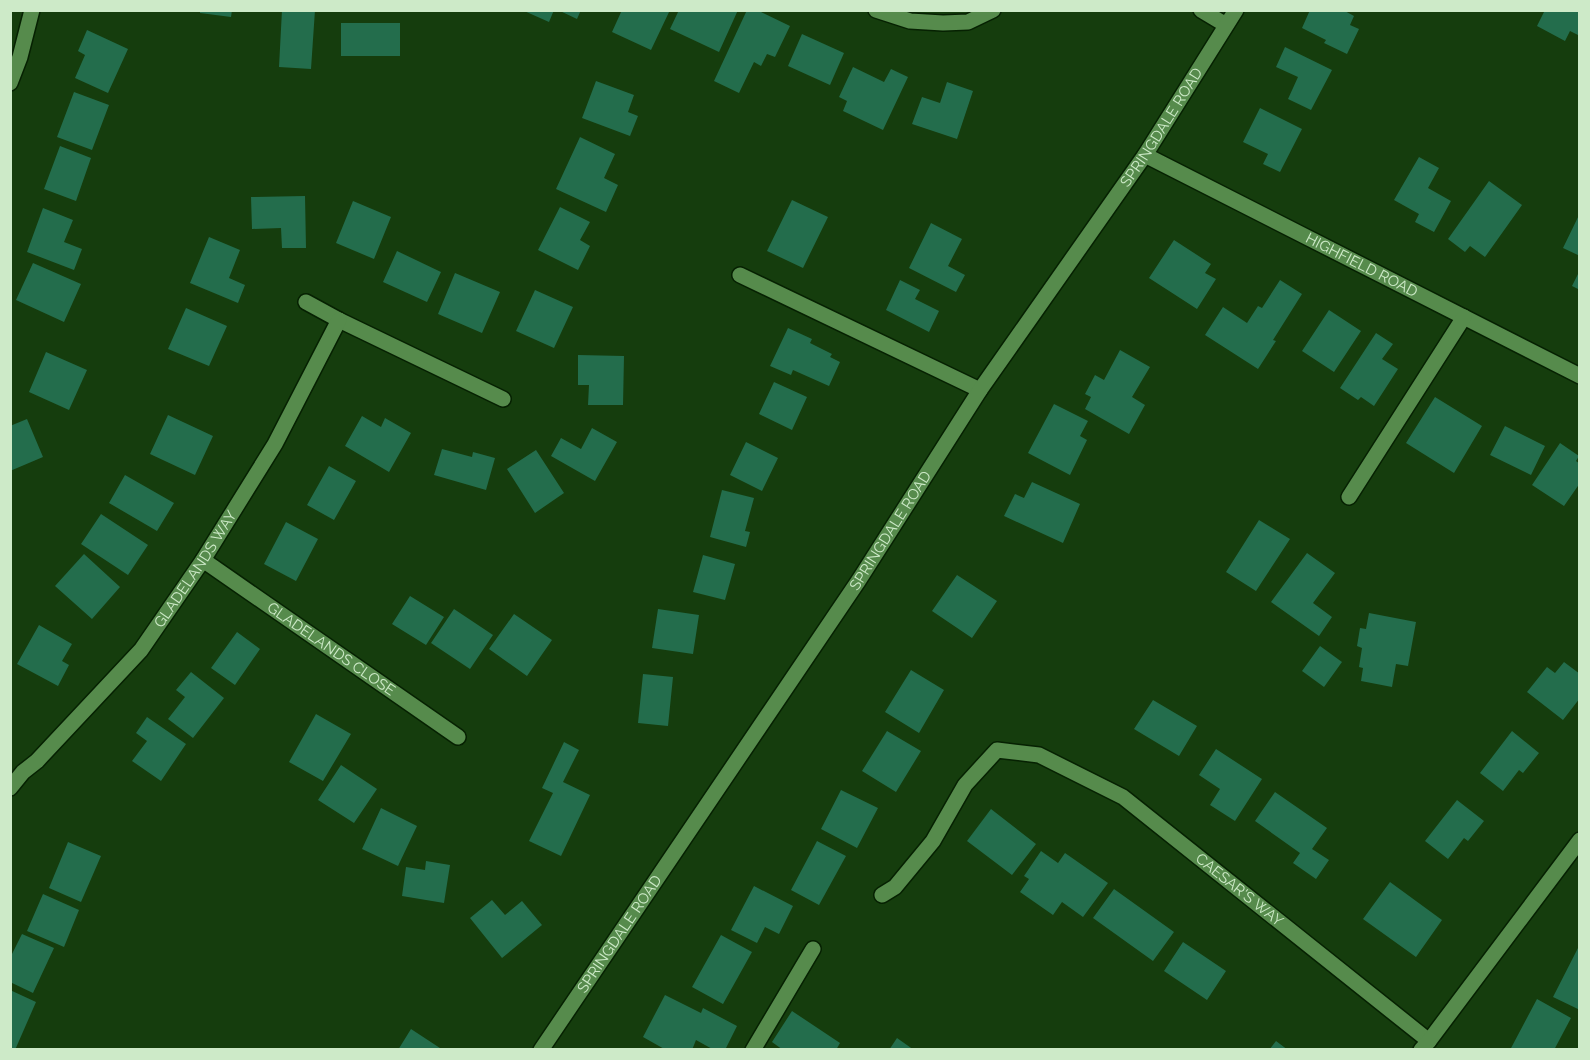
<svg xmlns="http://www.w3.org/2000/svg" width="1590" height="1060" viewBox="0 0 1590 1060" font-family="Raleway,sans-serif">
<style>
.building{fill:#236d4c}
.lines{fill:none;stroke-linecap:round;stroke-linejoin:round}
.minor-casing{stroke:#062102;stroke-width:18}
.minor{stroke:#568b4c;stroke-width:15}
.labels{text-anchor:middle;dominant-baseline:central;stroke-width:5;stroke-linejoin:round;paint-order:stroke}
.street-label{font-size:15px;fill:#cdeac8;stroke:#0a3202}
</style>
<rect width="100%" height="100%" fill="#153d0d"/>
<path class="building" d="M200,10H232L231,17L200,13Z
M282,10H315L311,69L279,67Z
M522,10H554L549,22Z
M558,10H581L577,19Z
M622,10H670L651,50L612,32Z
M679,10H738L719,52L670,29Z
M747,10H757L790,26L775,57L767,54L761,66L754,62L739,93L714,81Z
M1310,10H1343L1354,16L1350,25L1359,29L1347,54L1324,43L1326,40L1302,28Z
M1545,10H1576L1580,12V36L1570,31L1565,41L1537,26Z
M341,23H400V56H341Z
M87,30L128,49L108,93L75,78L85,55L78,51Z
M802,34L844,53L830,85L788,66Z
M1285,47L1332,70L1311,110L1288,99L1298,77L1276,67Z
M853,67L884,82L891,69L908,77L883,130L843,111L847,101L839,97Z
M596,81L634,95L628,112L638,116L630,136L582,118Z
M947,82L973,91L957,139L912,124L922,97L940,103Z
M74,92L109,105L92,150L57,137Z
M1260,108L1302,129L1280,172L1263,164L1268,154L1243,142Z
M580,137L615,154L604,178L618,185L606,212L556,189Z
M60,146L91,158L76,201L44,189Z
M1419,157L1439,168L1428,188L1451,201L1434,232L1415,222L1419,214L1394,200Z
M1489,181L1522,205L1485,257L1470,246L1465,252L1448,239Z
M305,196L306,248H282L281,228L252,229L251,197Z
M792,200L828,217L803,268L767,251Z
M353,201L391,217L374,259L336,243Z
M560,207L590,222L580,240L590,246L578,270L538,250Z
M43,208L73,220L64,242L82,249L74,270L27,252Z
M1580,213V256L1563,248Z
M931,223L962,239L948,266L965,275L956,292L909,268Z
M209,237L240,250L229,278L245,285L238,303L190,283Z
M1174,240L1211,264L1205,273L1216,279L1197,309L1149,278Z
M397,251L441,272L427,302L383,282Z
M33,263L81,284L64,322L16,300Z
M1580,270V290L1572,286Z
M455,273L500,292L482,333L438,314Z
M900,280L920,290L915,299L939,311L929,332L886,310Z
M1280,280L1302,294L1273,340L1276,341L1258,369L1205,335L1223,307L1247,323L1258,306L1262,308Z
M535,290L573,307L554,348L516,331Z
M186,308L227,326L209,366L168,349Z
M1329,310L1361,331L1334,372L1302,351Z
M788,328L812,339L810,343L832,354L830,357L840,362L829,386L793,370L791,375L770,366Z
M1376,333L1393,344L1382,359L1398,369L1374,406L1361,397L1358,400L1340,388Z
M1120,350L1150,367L1132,397L1145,405L1129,434L1085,409L1091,397L1085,394L1095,375L1104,380Z
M46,352L87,370L69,410L29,392Z
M578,355L624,356L623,405H588L589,385H578Z
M774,382L807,397L792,430L759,414Z
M1435,397L1482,426L1454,473L1406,443Z
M1054,404L1088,421L1080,436L1087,440L1070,475L1028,453Z
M168,415L213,436L195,475L150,454Z
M362,416L381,427L385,418L411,433L389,472L345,446Z
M27,419L43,457L10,471V426Z
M1505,426L1545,446L1531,475L1490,455Z
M592,428L617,442L595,481L551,456L561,438L581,449Z
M746,442L778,458L762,491L730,475Z
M1560,443L1579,456L1576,461L1580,464V483L1564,506L1532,485Z
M442,449L472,457L473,452L495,458L486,490L434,475Z
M536,450L564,493L535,513L507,469Z
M329,466L356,481L334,520L307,505Z
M125,475L174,503L157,531L109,503Z
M1032,482L1080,504L1063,543L1004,516L1015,494L1024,498Z
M722,490L754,498L745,531L750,532L746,547L710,537Z
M101,514L148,545L128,575L81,544Z
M1259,520L1290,539L1256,591L1226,572Z
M286,522L318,539L296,581L264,564Z
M1307,553L1335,573L1313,603L1332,617L1319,636L1271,602Z
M84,554L120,587L92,619L55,586Z
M703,555L735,564L725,600L693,592Z
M957,575L997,601L972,638L932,611Z
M410,596L444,617L426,645L392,624Z
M454,609L493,635L470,669L431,643Z
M658,609L699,615L693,654L652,648Z
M1369,613L1416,622L1408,666L1396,664L1392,687L1361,681L1363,668L1359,667L1362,648L1357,646L1360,628L1366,629Z
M514,614L552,640L527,676L489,649Z
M39,625L72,644L62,661L69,665L58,686L17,664Z
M237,632L260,649L235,685L211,668Z
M1320,646L1342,662L1324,687L1302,671Z
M1564,662L1580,674V685L1578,688L1580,689V698L1563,720L1527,692L1547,667L1555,673Z
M911,670L944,690L919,733L885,712Z
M191,672L224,698L193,738L168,719L185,697L176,690Z
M643,674L673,677L668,726L638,723Z
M1153,700L1197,726L1179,756L1134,729Z
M316,714L351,734L323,781L289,762Z
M147,717L186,744L161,781L132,761L147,741L136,733Z
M887,731L921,751L896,792L862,771Z
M1512,731L1539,753L1523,773L1519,770L1503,791L1480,773Z
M564,742L579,750L563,782L590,795L561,856L529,841L553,793L542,788Z
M1216,749L1262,779L1235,821L1210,805L1220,789L1199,775Z
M341,765L377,789L354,823L318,800Z
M841,790L878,808L857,848L821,829Z
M1275,792L1327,828L1312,849L1329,860L1316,879L1293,863L1300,853L1255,821Z
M1457,800L1484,821L1468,841L1464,838L1448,859L1425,841Z
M381,808L417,826L398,866L362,849Z
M991,809L1036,844L1012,875L967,841Z
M817,841L846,856L819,905L791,890Z
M68,842L101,856L81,902L49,888Z
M1041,851L1058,863L1065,853L1108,883L1083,917L1062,902L1053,915L1020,892L1029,879L1024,876Z
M426,861L450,865L444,903L402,896L406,867L425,870Z
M1390,882L1442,920L1416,957L1363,919Z
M754,886L793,906L779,934L765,927L757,943L731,930Z
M1114,889L1174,932L1153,961L1093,918Z
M43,894L79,910L64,947L27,931Z
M492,900L505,915L522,901L542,925L502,958L470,918Z
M22,934L54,948L33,993L10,982V958Z
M721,935L752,952L723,1004L692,987Z
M1183,942L1226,971L1207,1000L1164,971Z
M1578,948L1580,949V1010L1553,997Z
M10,990L36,1002L15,1050H10Z
M665,995L701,1013L703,1008L737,1026L725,1050H714L696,1040L692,1050H666L643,1037Z
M1537,999L1571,1018L1554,1050H1510Z
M792,1011L840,1043L836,1050H783L772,1042Z
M411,1029L443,1050H398Z
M897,1038L914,1050H889Z
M1276,1041L1288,1050H1269Z"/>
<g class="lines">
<g class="minor-casing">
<g id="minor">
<path d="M876,10L910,21L943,23L968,22L993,10"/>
<path d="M1201,10L1226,25"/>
<path d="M10,83L20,57L32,10"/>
<path id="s1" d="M1145,155L1580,376"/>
<path d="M740,275L980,390"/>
<path d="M306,302L339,320L503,399"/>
<path d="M1349,497L1464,317"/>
<path id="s2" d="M203,560L458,737"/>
<path id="s3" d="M10,788L23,772L37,761L141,650L203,560L275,444L339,320"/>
<path id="s4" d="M882,895L895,887L933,841L965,785L997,750L1039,755L1123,797L1429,1041"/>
<path id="s5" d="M541,1050L859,580L980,390L1145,155L1236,10"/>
<path d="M753,1050L813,949"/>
<path d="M1421,1050L1429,1041L1580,840"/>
</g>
</g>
<use href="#minor" class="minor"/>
</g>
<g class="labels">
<g class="street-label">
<text stroke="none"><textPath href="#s5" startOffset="1112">SPRINGDALE ROAD</textPath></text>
<text stroke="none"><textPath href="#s1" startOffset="243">HIGHFIELD ROAD</textPath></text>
<text stroke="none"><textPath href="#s5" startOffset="626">SPRINGDALE ROAD</textPath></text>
<text stroke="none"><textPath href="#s3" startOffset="288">GLADELANDS WAY</textPath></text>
<text stroke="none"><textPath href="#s2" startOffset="156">GLADELANDS CLOSE</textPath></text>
<text stroke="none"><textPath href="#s4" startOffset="472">CAESAR'S WAY</textPath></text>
<text stroke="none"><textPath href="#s5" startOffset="140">SPRINGDALE ROAD</textPath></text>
</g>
</g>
<rect width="1590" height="1060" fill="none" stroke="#cdeac8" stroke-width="24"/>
</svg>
